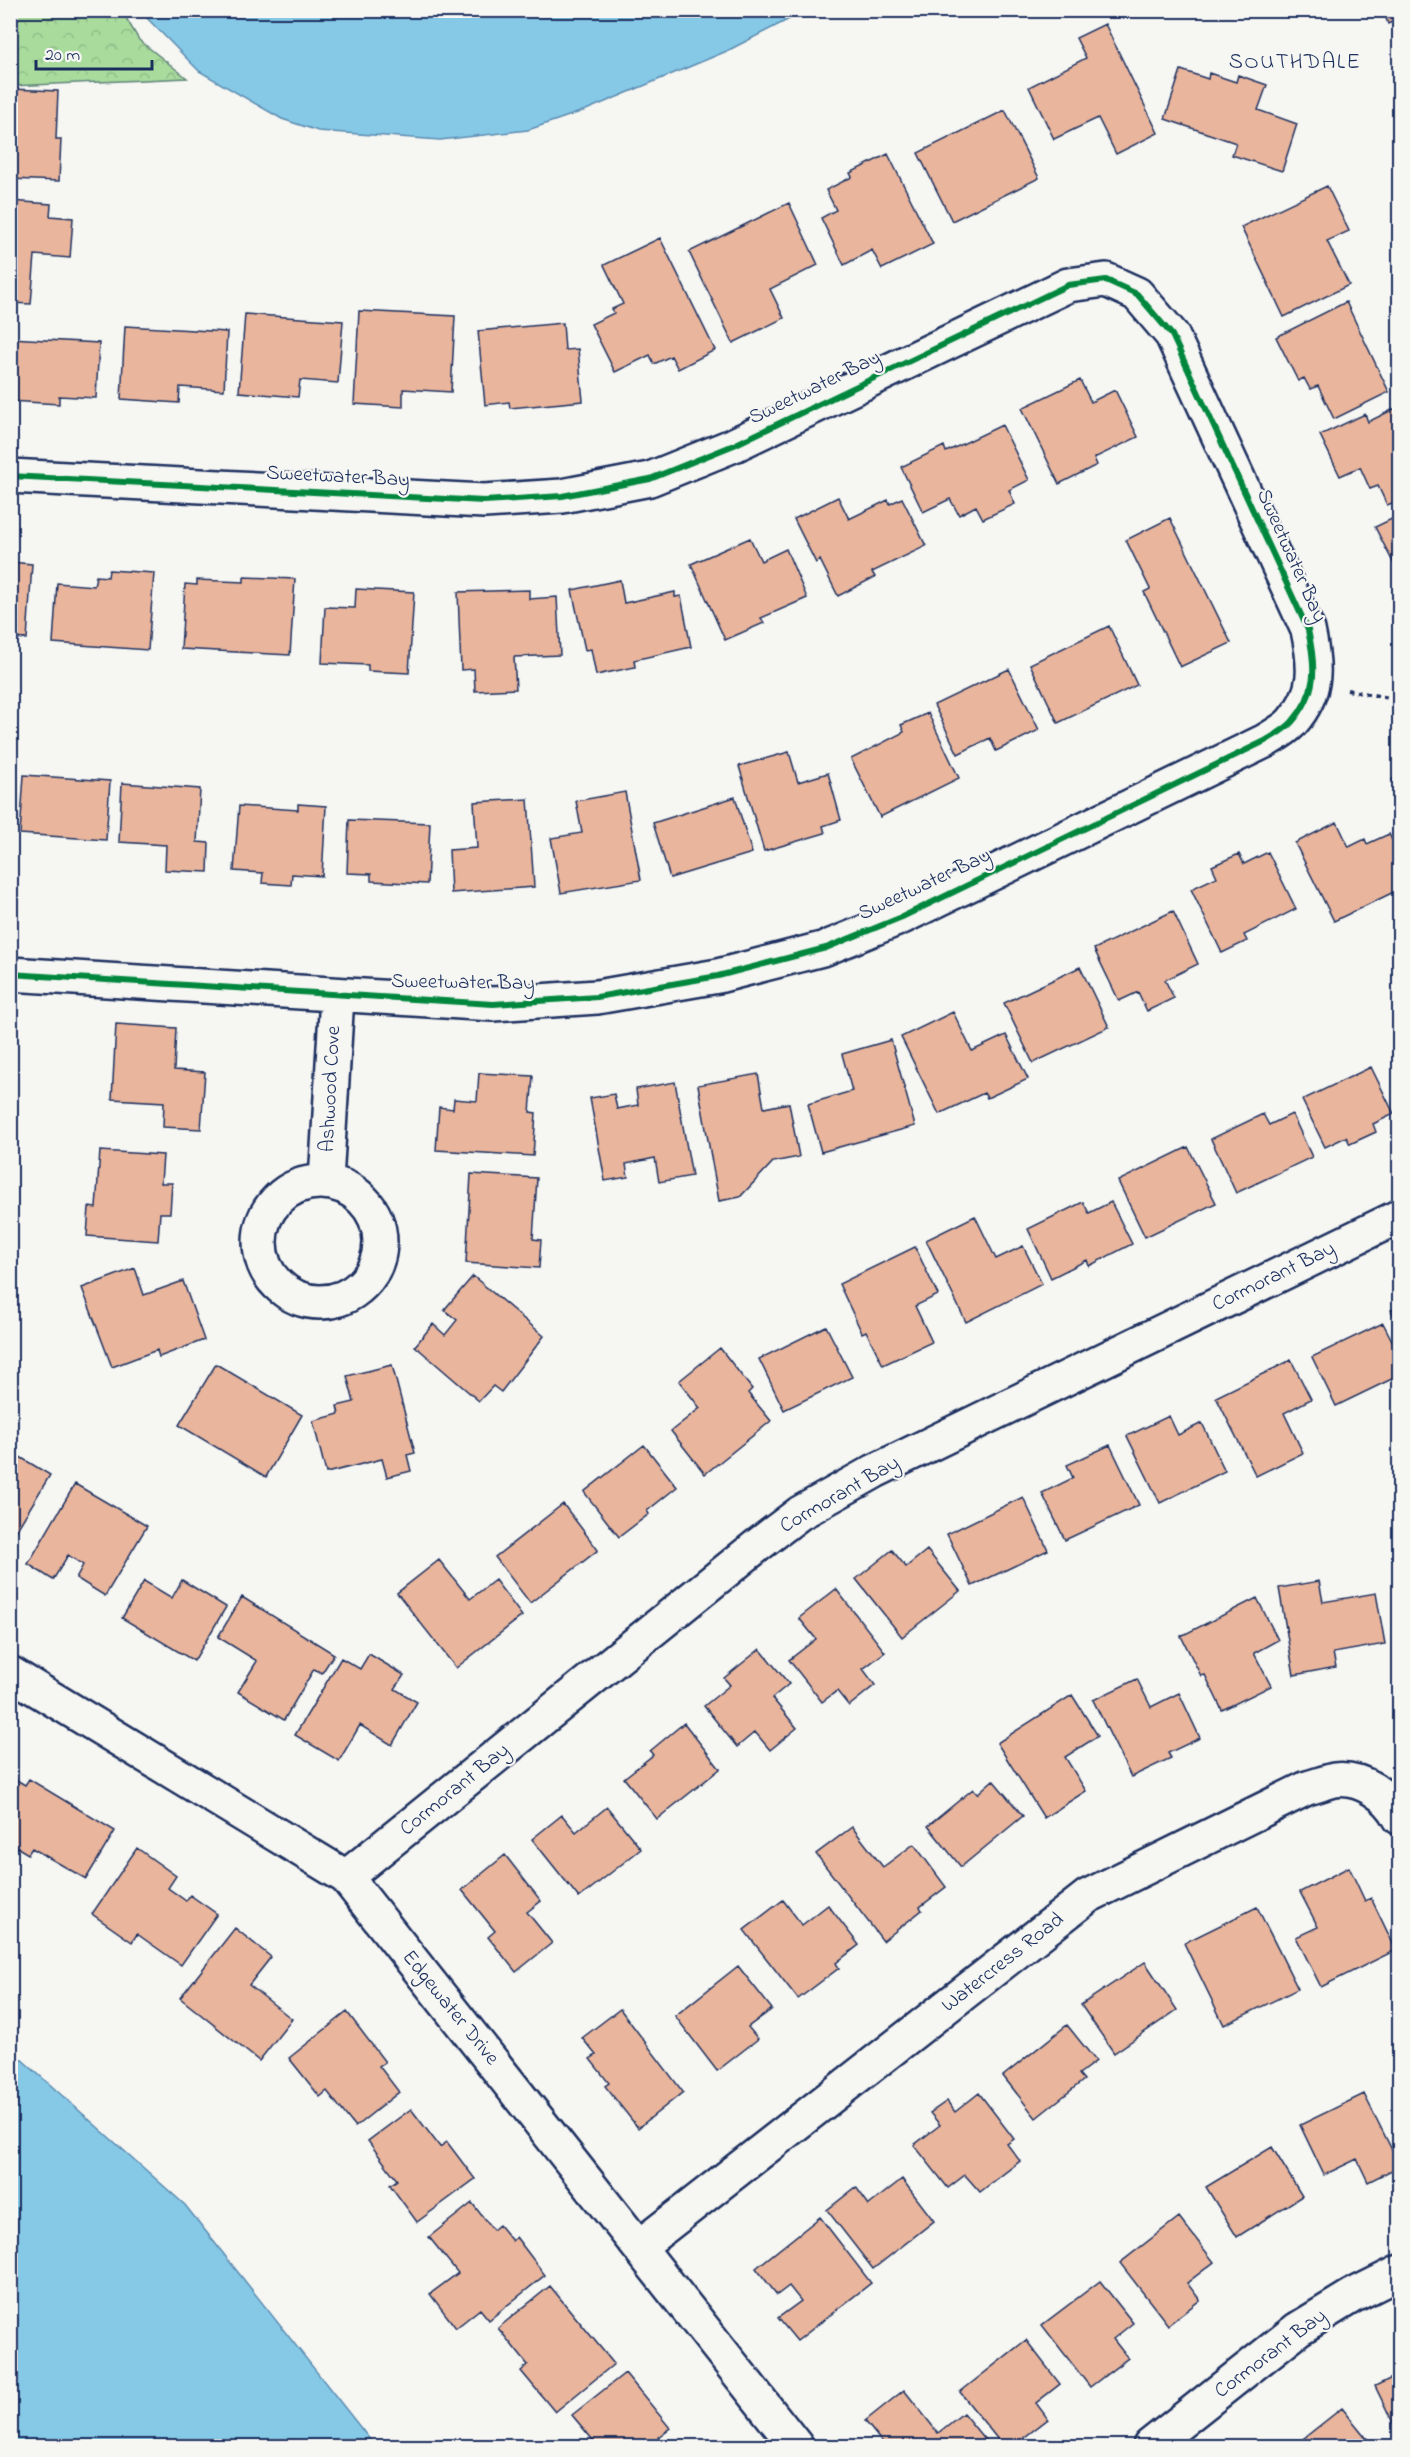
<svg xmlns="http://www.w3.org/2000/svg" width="1410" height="2457" viewBox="0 0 1410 2457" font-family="'Indie Flower',sans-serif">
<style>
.park{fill:url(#park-crowns);stroke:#62857d;stroke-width:1.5}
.water{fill:#86c9e7;stroke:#5b8bb0;stroke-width:1.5}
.building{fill:#e9b59c;stroke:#1b2f5e;stroke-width:1.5}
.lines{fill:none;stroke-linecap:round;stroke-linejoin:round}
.minor-casing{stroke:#1b2f5e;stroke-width:38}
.path{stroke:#1b2f5e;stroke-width:4;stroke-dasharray:4.5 4.5;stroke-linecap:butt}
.minor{stroke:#f6f6f2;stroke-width:33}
.cycleway-casing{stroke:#f6f6f2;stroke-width:10}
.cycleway{stroke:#00873e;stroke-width:6}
.labels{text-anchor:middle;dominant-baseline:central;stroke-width:4.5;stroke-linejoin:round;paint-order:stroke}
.street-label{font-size:21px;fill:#1b2f5e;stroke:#f6f6f2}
.neighbourhood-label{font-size:22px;letter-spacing:1.5px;fill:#1b2f5e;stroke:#f6f6f2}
</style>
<defs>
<pattern id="park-crowns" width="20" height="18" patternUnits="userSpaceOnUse" patternTransform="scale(1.5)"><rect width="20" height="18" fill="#a8db9c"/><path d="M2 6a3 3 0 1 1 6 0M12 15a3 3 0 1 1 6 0" fill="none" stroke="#90bc89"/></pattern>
</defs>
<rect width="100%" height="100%" fill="#f6f6f2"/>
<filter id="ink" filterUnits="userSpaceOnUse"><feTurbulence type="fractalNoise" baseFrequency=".0167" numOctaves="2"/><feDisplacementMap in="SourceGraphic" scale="12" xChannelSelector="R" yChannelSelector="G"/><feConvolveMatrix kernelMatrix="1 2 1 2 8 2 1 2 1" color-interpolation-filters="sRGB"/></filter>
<g filter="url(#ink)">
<path class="park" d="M10,11H122L139,40L187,78L11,86Z"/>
<path class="water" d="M140,11H805L727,51L586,110L528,130L440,140L318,131L282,119L199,71Z
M10,2049L185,2205L375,2446H11Z"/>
<path class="building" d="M1383,10H1400V40L1392,22L1388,24Z
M1105,24L1158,133L1116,154L1098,118L1054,139L1029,87L1086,58L1076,38Z
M1181,70L1208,79L1209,73L1236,82L1238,75L1267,85L1258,110L1297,124L1282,171L1232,155L1236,143L1165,119Z
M10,89L58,91L56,139H61L59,181L10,179Z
M1005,110L1039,178L952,221L918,153Z
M888,154L933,244L882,269L872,250L844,265L821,218L836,210L826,190L852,177L850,173Z
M1327,186L1349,231L1327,241L1349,285L1284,317L1241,227Z
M10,201L51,204L50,216L73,218L70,258L35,255L31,304L10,303Z
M789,203L818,265L770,289L784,318L733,343L689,252Z
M660,238L715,350L678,369L671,356L654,364L650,355L615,372L591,324L614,313L612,309L623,304L604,265Z
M1346,302L1389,392L1334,419L1318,386L1310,389L1304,378L1298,381L1276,337Z
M359,311L455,316L451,392L403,389V407L354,404Z
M245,314L343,321L338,383L300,380L298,397L239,392Z
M563,323L565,350L578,349L583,401L510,408L509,402L485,405L478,331Z
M125,326L227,332L224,390L180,387L179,403L121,399Z
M10,338L99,343L96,398L59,396V404L10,401Z
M1080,380L1091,402L1115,390L1138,437L1094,458L1097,465L1059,484L1022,408Z
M1400,406V500L1387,505L1378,486L1370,489L1360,467L1340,476L1320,435L1365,414L1368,422Z
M1002,425L1029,480L1009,490L1015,504L983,519L976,506L959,515L950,499L923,512L901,467L944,446L946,452Z
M838,497L849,519L888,500L890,504L902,498L926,546L872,572L875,577L838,596L820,560L816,563L794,519Z
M1400,515V576L1375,527Z
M1170,518L1231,643L1180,667L1144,592L1150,589L1126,540Z
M750,538L761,561L786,549L807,598L761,618L764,623L725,640L691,564Z
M10,562L32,564L27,639L10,638Z
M109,570L154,573L148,650L53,643L57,583L94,586L96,576L108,577Z
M244,577L295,579L290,655L181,649L185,584L197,585V580L244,582Z
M620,580L624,603L675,592V597L681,596L691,647L634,660L635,667L596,675L591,649L585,650L572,590Z
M356,589L414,592L409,673L368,671V665L322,663L325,607L355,608Z
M529,590V599L557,597L560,655L514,657L516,689L475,691L474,669L461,670L458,592Z
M1109,626L1137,685L1058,723L1030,664Z
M1009,669L1039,730L996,751L990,738L958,754L934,705Z
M928,713L959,778L880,817L851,759L904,732L901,725Z
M789,752L798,782L828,773L841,820L823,826L825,833L764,851L739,766Z
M1400,771V786L1392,780Z
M24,775L110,781L106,840L20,834Z
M122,783L200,789L197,842L209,843L208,872L165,870L166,845L119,842Z
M625,792L641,880L561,893L551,838L582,833L576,801Z
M735,797L752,853L670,878L653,823Z
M528,799L534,887L451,893L449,850L477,848L474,802Z
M298,804L326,806L322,876L292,874L291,885L262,883L263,873L234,871L239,806L298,810Z
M349,820L430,823L427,884L371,881V874L347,873Z
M1337,822L1349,847L1365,839L1367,844L1389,834L1400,856V889L1334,921L1295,843Z
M1268,852L1296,909L1244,935L1247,941L1222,953L1191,889L1217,877L1212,866L1239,854L1244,864Z
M1173,911L1198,964L1165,980L1174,998L1147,1011L1138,992L1119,1001L1094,949Z
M1080,967L1109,1027L1033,1063L1004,1003Z
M953,1012L972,1051L1006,1035L1028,1079L987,1098L984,1093L939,1114L901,1037Z
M116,1024L176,1028L174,1070L205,1072L201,1129L163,1127L164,1102L112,1099Z
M891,1040L915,1126L821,1152L808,1104L852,1091L842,1054Z
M1371,1067L1394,1114L1373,1124L1376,1132L1350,1144L1346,1137L1325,1147L1302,1100Z
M479,1073L533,1076L530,1112L536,1113L533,1156L436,1150L439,1107L453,1109L454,1099L477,1101Z
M758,1074L764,1108L789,1103L799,1157L773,1162L740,1197L719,1201L698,1085Z
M675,1082L692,1176L659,1182L655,1158L626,1164L628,1177L605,1181L590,1098L614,1094L617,1109L638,1105L636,1089Z
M1263,1114L1269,1125L1292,1114L1312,1157L1236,1193L1211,1139Z
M1188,1147L1216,1203L1145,1237L1118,1181Z
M100,1151L163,1155L161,1183H172L170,1213H160L158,1241L87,1236L89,1207L96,1208Z
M471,1174L537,1178L533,1239L541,1240L539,1268L466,1263Z
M1083,1202L1089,1213L1111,1202L1132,1244L1089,1266L1087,1260L1051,1278L1028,1229Z
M975,1216L996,1259L1023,1246L1042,1284L966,1322L926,1240Z
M915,1247L938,1295L915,1306L932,1342L883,1365L866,1331L862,1333L839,1284Z
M135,1268L144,1295L183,1281L204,1340L159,1357L157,1350L112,1367L82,1288Z
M473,1276L544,1336L501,1392L493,1386L479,1401L415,1346L433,1324L445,1335L457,1320L444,1310Z
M1400,1306V1329L1391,1310Z
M1383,1323L1400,1356V1375L1336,1406L1312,1357Z
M826,1326L852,1377L784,1410L759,1359Z
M720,1348L752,1389L748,1393L771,1421L705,1474L671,1431L700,1408L679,1381Z
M1291,1360L1311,1399L1284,1413L1303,1453L1256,1476L1216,1397Z
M216,1364L302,1415L266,1477L179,1425Z
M392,1365L415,1453L407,1455L411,1471L387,1477L382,1459L326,1473L313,1421L339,1414L337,1406L354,1402L347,1376Z
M1169,1416L1178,1435L1202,1423L1225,1471L1160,1503L1127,1436Z
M644,1445L677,1487L647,1511L649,1514L619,1537L584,1492Z
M1110,1445L1139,1505L1065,1540L1042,1493L1073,1478L1067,1465Z
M10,1451L50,1475L10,1541Z
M75,1484L147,1526L105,1596L76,1578L83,1565L68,1555L53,1580L28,1564Z
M1023,1497L1048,1550L972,1586L947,1534Z
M563,1504L598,1550L530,1603L495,1557Z
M892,1550L906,1567L927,1550L960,1591L902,1637L856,1579Z
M439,1560L470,1599L495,1580L522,1616L456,1668L397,1593Z
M182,1580L226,1607L194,1661L122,1618L144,1581L172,1598Z
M1319,1581L1323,1602L1376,1593L1385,1644L1333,1653L1336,1667L1294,1675L1279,1588Z
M836,1589L885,1652L863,1669L875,1685L849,1706L837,1691L822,1702L789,1660L816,1639L799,1618Z
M242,1597L334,1654L322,1673L314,1669L284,1720L238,1692L257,1661L218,1637Z
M1257,1598L1278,1640L1254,1653L1271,1686L1222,1710L1205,1675L1201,1676L1181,1636Z
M760,1649L789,1684L772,1698L797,1728L770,1750L755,1732L737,1747L704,1706L730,1685L724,1678Z
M369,1654L404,1675L395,1689L417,1702L392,1745L360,1725L339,1761L295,1735L341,1658L360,1669Z
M1137,1679L1151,1707L1179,1693L1200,1738L1168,1753L1171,1758L1131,1777L1093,1700Z
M1072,1695L1098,1736L1065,1757L1086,1791L1044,1818L997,1743Z
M684,1723L720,1769L657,1819L624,1778L653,1755L650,1751Z
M10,1776L25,1785L29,1779L115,1831L86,1879L32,1848L28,1854L10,1843Z
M993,1780L1023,1816L961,1867L928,1826L973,1789L977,1794Z
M607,1807L641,1849L579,1898L532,1839L562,1815L576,1832Z
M852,1827L883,1867L914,1844L946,1887L920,1907L922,1910L883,1941L816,1854Z
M137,1848L176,1876L168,1888L186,1901L190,1895L217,1914L181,1965L137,1934L132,1942L92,1914Z
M505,1855L541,1901L527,1912L552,1943L516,1972L488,1937L495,1931L462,1890Z
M1349,1867L1365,1901L1371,1898L1396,1950L1321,1987L1296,1937L1318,1927L1300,1892Z
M783,1900L802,1925L828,1905L859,1945L836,1963L839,1968L798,1999L744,1930Z
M1257,1907L1298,1989L1224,2025L1184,1943Z
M235,1928L271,1957L249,1985L292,2019L259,2061L180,1998Z
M1145,1962L1177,2010L1114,2053L1081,2005Z
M738,1966L772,2009L748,2027L758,2039L717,2071L675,2016Z
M620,2009L683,2092L638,2128L605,2086L609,2083L590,2059L596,2055L582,2038Z
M347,2012L385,2062L379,2066L399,2092L355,2127L327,2091L320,2097L289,2058Z
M1067,2025L1096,2061L1079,2074L1084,2080L1036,2118L1003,2076Z
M979,2093L1014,2139L1007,2144L1020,2161L980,2192L965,2175L948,2188L914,2145L940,2125L930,2113L947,2101L955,2112Z
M1364,2094L1400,2166L1368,2182L1357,2159L1324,2175L1300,2125Z
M411,2109L440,2147L447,2142L475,2179L417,2222L390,2185L397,2180L368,2141Z
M1272,2147L1302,2196L1237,2237L1206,2187Z
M902,2179L934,2221L873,2269L827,2210L856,2187L869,2205Z
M472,2203L493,2230L499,2225L512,2241L516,2237L545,2275L489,2320L480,2309L456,2328L430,2294L458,2273L429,2237Z
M820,2217L871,2283L797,2341L778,2318L801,2301L789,2286L777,2295L756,2268Z
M1179,2217L1214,2262L1187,2283L1200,2300L1168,2325L1120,2263Z
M1100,2281L1133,2323L1113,2339L1128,2358L1090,2387L1042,2325Z
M550,2286L614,2364L555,2412L521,2371L528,2365L498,2328Z
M1026,2340L1060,2384L1036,2403L1048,2419L1013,2446H1003L960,2392Z
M625,2373L670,2428L658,2437L666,2446H598L572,2415Z
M1400,2374V2437L1375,2386Z
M904,2390L938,2433L963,2413L990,2446H885L865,2421Z
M1342,2408L1373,2446H1294Z"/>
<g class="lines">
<g class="minor-casing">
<path id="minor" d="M10,476L484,501L562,496L650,479L734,445L1068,285L1106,280L1137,294L1172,335L1308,630C1316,667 1318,692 1292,722C1285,730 1273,736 1265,741L902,917L826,948L718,976L597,997L493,1004L10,974
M326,1181L337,996
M260 1242a60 60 0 1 1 120 0a60 60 0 1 1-120 0Z
M10,1673L346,1877L796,2446
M346,1877L758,1545L800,1513L875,1471L1400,1216
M640,2246L1088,1896L1307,1788C1316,1786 1325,1782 1334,1780C1361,1776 1389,1796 1400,1818
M1150,2446L1298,2329L1352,2296L1400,2272"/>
</g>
<path class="path" d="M1347,690L1400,700"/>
<use href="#minor" class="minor"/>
<g class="cycleway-casing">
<path id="cycleway" d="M10,476L484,501L562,496L650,479L734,445L1068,285L1106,280L1137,294L1172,335L1308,630C1316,667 1318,692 1292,722C1285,730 1273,736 1265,741L902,917L826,948L718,976L597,997L493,1004L10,974"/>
</g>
<use href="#cycleway" class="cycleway"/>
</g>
</g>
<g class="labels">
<g class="street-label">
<text transform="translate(815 388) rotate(-26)">Sweetwater Bay</text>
<text transform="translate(338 477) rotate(3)">Sweetwater Bay</text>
<text transform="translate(1291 556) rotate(66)">Sweetwater Bay</text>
<text transform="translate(925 885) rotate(-25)">Sweetwater Bay</text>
<text transform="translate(463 983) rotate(1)">Sweetwater Bay</text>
<text transform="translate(331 1089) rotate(-87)">Ashwood Cove</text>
<text transform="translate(1274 1277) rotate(-26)">Cormorant Bay</text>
<text transform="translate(840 1495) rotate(-30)">Cormorant Bay</text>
<text transform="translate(455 1790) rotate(-39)">Cormorant Bay</text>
<text transform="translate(1003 1963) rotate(-38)">Watercress Road</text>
<text transform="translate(450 2008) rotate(51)">Edgewater Drive</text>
<text transform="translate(1271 2354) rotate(-37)">Cormorant Bay</text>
</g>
<g class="neighbourhood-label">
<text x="1295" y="63">SOUTHDALE</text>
</g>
</g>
<rect width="1410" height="2457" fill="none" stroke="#f6f6f2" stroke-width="36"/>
<rect x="18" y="18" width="1374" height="2421" fill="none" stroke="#1b2f5e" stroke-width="2" filter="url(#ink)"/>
<path d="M36 60v9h116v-9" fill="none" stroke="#1b2f5e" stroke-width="3"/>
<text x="45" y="60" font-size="18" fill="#1b2f5e" stroke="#f6f6f2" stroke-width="4.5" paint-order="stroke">20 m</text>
</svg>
